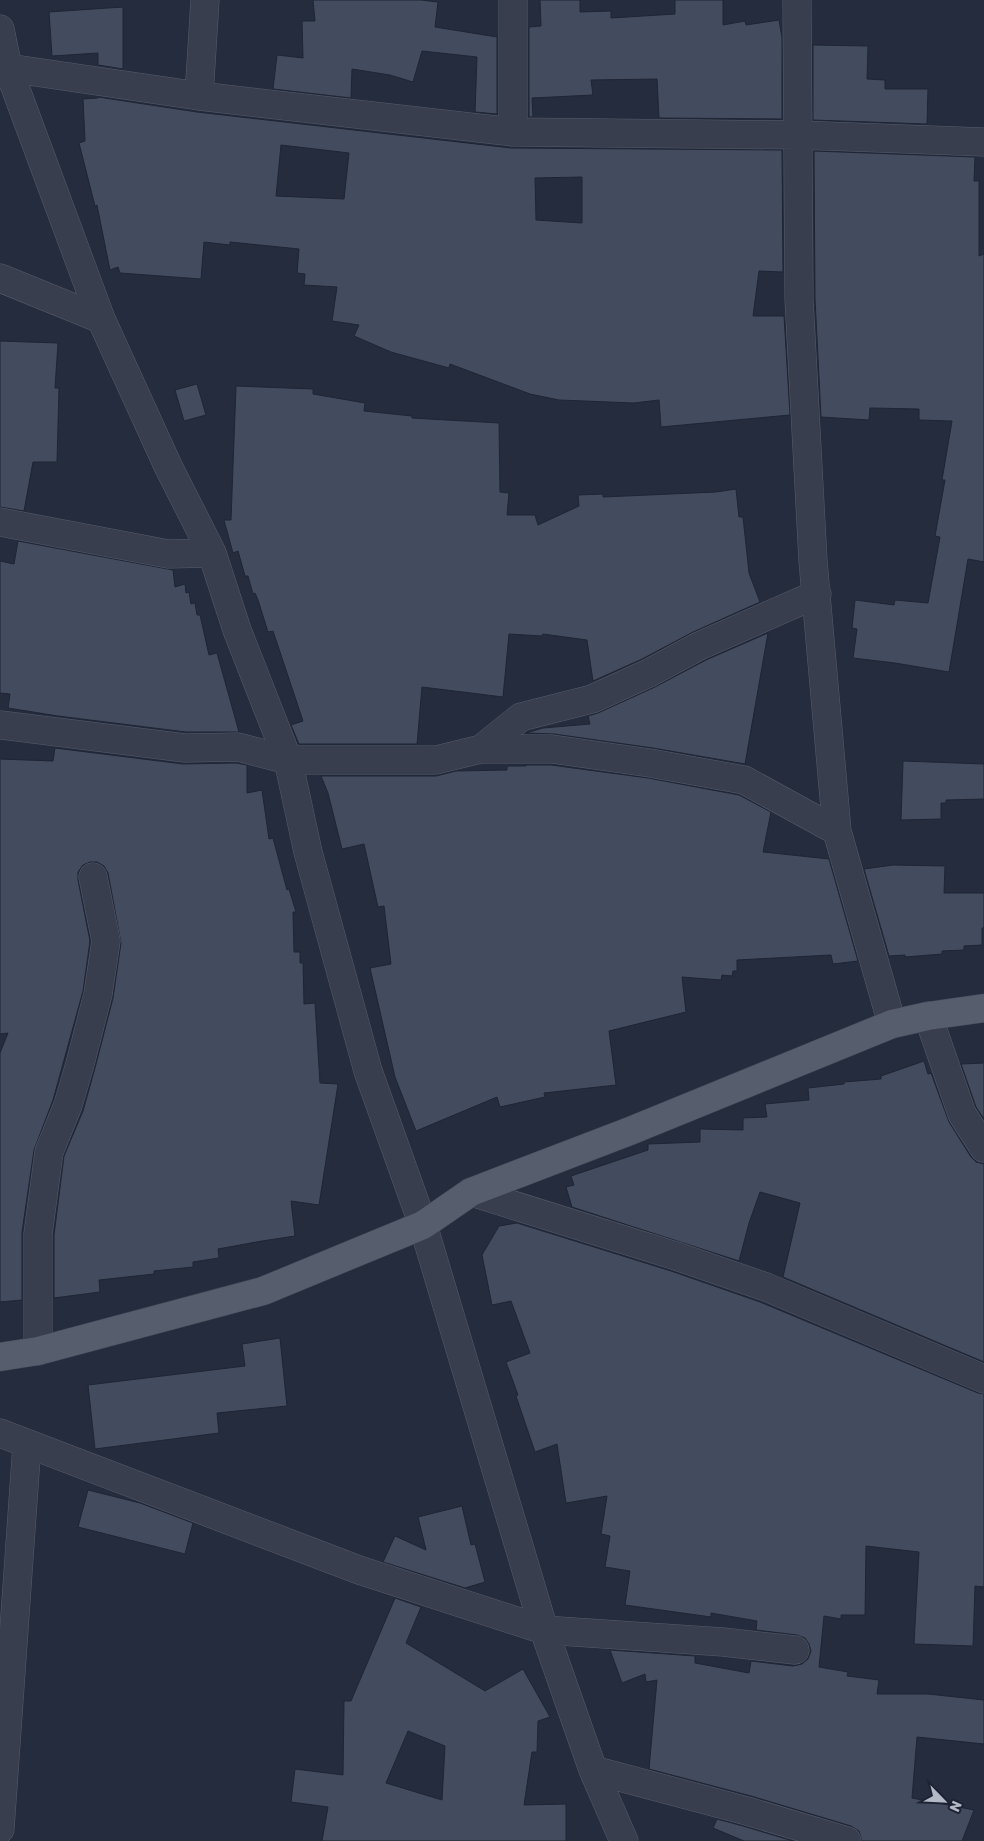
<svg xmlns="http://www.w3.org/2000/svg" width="984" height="1841" viewBox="0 0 984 1841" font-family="Rubik,sans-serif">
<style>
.building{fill:#434b5e;stroke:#1f2534;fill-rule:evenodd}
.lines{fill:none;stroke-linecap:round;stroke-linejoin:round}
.minor-casing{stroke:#565c6b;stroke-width:29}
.major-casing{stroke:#414756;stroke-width:29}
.minor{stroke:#383e4d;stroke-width:28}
.major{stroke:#565d6d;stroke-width:28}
</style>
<rect width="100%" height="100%" fill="#242c3d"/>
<path class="building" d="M313,0H421L438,2L435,27L497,37V114L475,112L477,57L422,51L413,82L390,75L352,69L351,98L273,89L277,55L303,58L302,21H315Z
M540,0H580V12L611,11V18L675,14V0H723V25L745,21L746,25L779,20L782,38V119L659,118L657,79L591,80L593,95L532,98L533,117H529V27L541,26Z
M123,7V69L98,65V53L52,56L49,12Z
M813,45L868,46L867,79L885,80V89H928L927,124L813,120Z
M98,97L197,112L511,148L782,150L783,272L759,271L753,316H784L790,415L661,427L659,400L634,403L559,400L530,394L450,364L449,368L391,352L354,336L359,325L332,321L337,287L304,285L305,274L297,273L299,249L230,242V245L204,242L201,279L120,273L118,267L110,270L97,205L95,206L79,143L85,141L83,99L98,98ZM281,145L349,153L344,199L276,196ZM582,177V223L536,220L535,178Z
M814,151L975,157L974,181H979V256L984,254V562L968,559L949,672L895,663L853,658L857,629L852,628L855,600L894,605L895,600L928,603L940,537L935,536L945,480H942L952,421L919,420V409L870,408L869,420L821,417L815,299Z
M0,341L58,343L55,388H59L57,462H33L24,511L0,507Z
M197,384L206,415L184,421L175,390Z
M236,386L313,389V394L365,403L364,411L412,416V418L499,423L500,492L509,493L507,515H535L538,525L579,506L578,495L603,494V497L716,492L736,489L739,517H743L749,573L760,602L693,632L642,659L593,681L587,640L543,634L542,636L509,634L503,697L422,687L417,744H299L291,725L303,721L273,631L268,632L258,600L255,593L253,594L248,576H245L238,551L233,553L224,520H231Z
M18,541L173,570L175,587L185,584L186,593L189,592L191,604L195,603L197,615H200L209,655L217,653L239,732H186L58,716L8,708L10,694L0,693V561L14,564Z
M768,633L745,764L653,748L554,734L526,733L543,728L590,724L588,716L598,713L655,687L706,660Z
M55,748L183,764L236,763L247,765V793L262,790L269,839L273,838L287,890L289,889L296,912H293L294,952H300V963H303L304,1004L315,1003L320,1083L338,1084L319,1205L291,1201L295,1236L262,1241L218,1249L219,1258L193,1262V1267L154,1271V1274L99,1280L100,1292L54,1298V1235L64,1156L83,1111L95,1068L113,998L121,943L108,873L104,866L97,862H90L83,865L78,872V880L90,941L83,991L53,1100L34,1150L22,1232V1300L0,1302V1053L8,1033L0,1034V759L53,761Z
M903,761L984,764V799L946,800V803H941V819L901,820Z
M526,765H551L648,778L739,795L771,812L763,852L829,859L858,961L833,964L831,955L737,960V971H733L732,976L722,975L721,980L682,977L686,1012L609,1031L616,1085L544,1093L545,1097L500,1107L497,1097L416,1131L395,1077L370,968L391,964L384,906L378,907L364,844L342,849L328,793L321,776H436L456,771L507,770V766H526Z
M893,865L945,866L944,893H984V928H982V945L964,946V950L942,951V954L905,957V955L889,956L864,869Z
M924,1061L928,1074L931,1073L949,1122L971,1157L976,1162L984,1164V1362L783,1277L800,1203L760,1192L749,1223L739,1261L572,1207L566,1187L574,1185L571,1176L648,1150V1144L700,1142V1129L743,1130V1118L767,1117L765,1104L809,1100L808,1088L844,1084V1082L881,1079V1076Z
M984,1063V1119L976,1107L961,1064Z
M517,1223L671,1271L760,1302L978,1393L984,1394V1587L975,1586L973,1646L914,1644L919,1552L866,1546L865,1615H841V1619L824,1616L819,1667L848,1672L847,1676L879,1680L877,1694H928L984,1700V1744L917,1737L912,1798L974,1810L962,1841H862L859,1831L851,1826L751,1796L649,1769L657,1680L646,1682L645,1674L622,1683L610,1650L695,1656V1663L749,1673L751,1661L793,1666L802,1664L808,1659L811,1651L809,1644L805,1638L797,1635L756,1630L757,1621L711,1613V1617L625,1605L630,1571L605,1567L610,1536L601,1534L607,1496L566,1503L557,1444L535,1452L516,1396L518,1395L506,1362L530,1353L511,1301L492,1305L482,1255L499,1226Z
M280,1338L287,1406L217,1413L219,1433L95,1449L88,1385L245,1366L242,1344Z
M88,1490L140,1503L193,1523L185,1554L78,1527Z
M462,1506L471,1545L475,1544L485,1582L465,1588L383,1562L395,1536L426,1550L418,1517Z
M395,1598L421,1607L406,1643L485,1691L523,1669L550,1717L538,1721L537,1752H532L524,1805L566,1804V1841H322L328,1807L291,1802L295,1769L343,1775L344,1701H351ZM408,1731L445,1746L442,1800L386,1783Z
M717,1819L743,1826L793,1841H744L713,1828Z"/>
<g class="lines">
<g class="minor-casing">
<path id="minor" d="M513,0V132
M797,0L799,299L813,561L837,831L892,1024
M0,29L8,68L101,319L168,466L212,553L237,630L288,760L308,852L368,1071L423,1225L544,1630L593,1770L624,1841
M0,69L8,68L199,96L513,132L799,135L984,142
M199,96L205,0
M0,278L101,319
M0,522L168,554L212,553
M0,725L185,748L238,747L288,760H436L481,749H552L650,763L744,780L837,831
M481,749L521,717L592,699L649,673L699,646L817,594
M928,1016L962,1114L984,1148
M471,1192L676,1256L766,1287L984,1379
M38,1351V1234L49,1152L68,1105L80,1064L98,994L106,941L93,877
M0,1433L359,1570L544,1630L723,1642L795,1650
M593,1770L747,1811L847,1841
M0,1829L27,1444"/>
</g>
<g class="major-casing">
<path id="major" d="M0,1357L38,1351L263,1291L423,1225L471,1192L630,1131L892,1024L928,1016L984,1008"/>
</g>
<use href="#minor" class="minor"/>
<use href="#major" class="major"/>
</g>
<g transform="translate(944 1801) rotate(114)" stroke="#1d2332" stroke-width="4" paint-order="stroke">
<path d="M0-4L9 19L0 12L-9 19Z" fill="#b4b9c8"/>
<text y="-8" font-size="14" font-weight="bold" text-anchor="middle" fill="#b4b9c8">N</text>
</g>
</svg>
